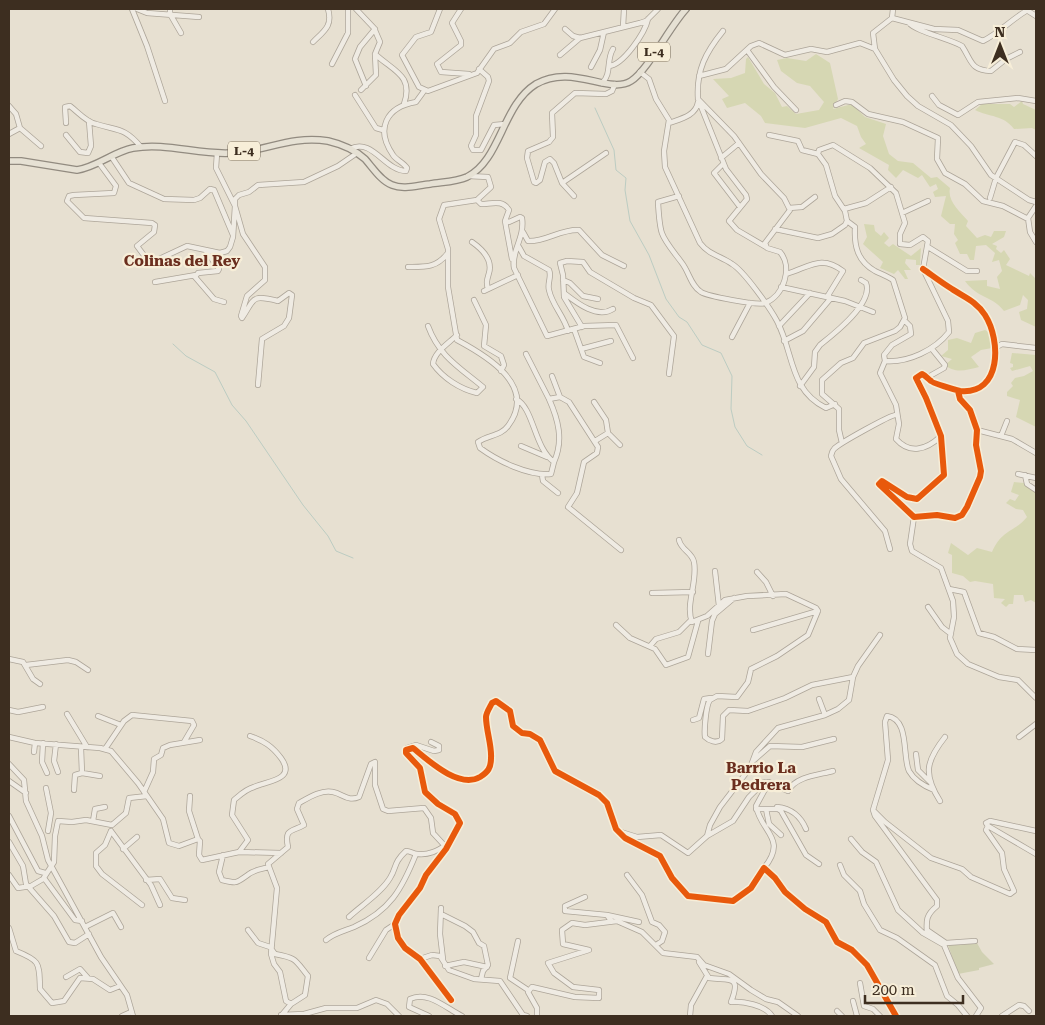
<svg xmlns="http://www.w3.org/2000/svg" width="1045" height="1025" viewBox="0 0 1045 1025" font-family="'Roboto Serif',serif">
<style>
.green{fill:#d6d7b3}
.cemetery{fill:#d1d1b3}
.lines{fill:none;stroke-linecap:round;stroke-linejoin:round}
.stream{stroke:#bcccc2;stroke-width:1}
.minor-casing{stroke:#ada599;stroke-width:6}
.major-casing{stroke:#928b80;stroke-width:8}
.minor{stroke:#efebe3;stroke-width:4.5}
.major{stroke:#e6e1d4;stroke-width:5.5}
.cycleway-casing{stroke:#f7eed8;stroke-width:9}
.cycleway{stroke:#e8590c;stroke-width:6}
.labels{text-anchor:middle;dominant-baseline:central;stroke-width:4.5;stroke-linejoin:round;paint-order:stroke}
.shield{fill:#f7eed8;stroke:#756857;stroke-width:1}
.shield-label{font-size:12px;font-weight:bold;fill:#3d2e20}
.neighbourhood-label{font-size:15px;font-weight:bold;fill:#6b2e1e;stroke:#f7eed8}
</style>
<rect width="100%" height="100%" fill="#e7e0d1"/>
<path class="green" d="M816,54L830,63L838,99L833,109L852,104L865,117L886,124L883,136L889,154L898,161L913,163L931,178L937,177L950,188C947,201 960,212 968,221L966,226L977,238L985,235L991,237L994,231H1006L1004,237L992,244L997,246L996,249L1001,253L1004,250L1010,259L1006,265L1029,276L1030,273L1035,278L1036,327L1021,320L1019,312L1027,309L1028,300L1023,295L1020,305L1004,311C991,295 978,299 965,281L987,280V286L1000,289L997,277L1002,271L999,260L992,262L995,253L986,245L976,246L974,260H970L967,254H960L955,243L958,240L954,234L955,224H950L941,216L946,196L935,197L933,192L938,189L936,184L930,187L922,175L918,178L903,170L896,178L888,170L889,165L859,148L866,144L861,137L857,126L841,118L805,128L765,123L761,116L745,103L727,108L722,99L729,96L713,79L731,78L745,73L746,59L748,57L764,84L775,93L782,107L787,106L796,114L819,110L824,102L810,86L797,83L781,71L777,60L787,58L806,61Z
M1022,101L1023,104L1036,110V130L1032,128L1014,129C1004,115 989,117 975,110L982,104H1010L1014,107Z
M864,224L874,225L875,231L881,236L884,232L889,238L884,243L889,247L893,244L911,256L921,248L920,265H916V260L906,259L905,263L911,270H904L908,279H905L898,270L894,274L880,268L883,262L863,244L867,237Z
M985,330L994,335L992,348L981,350L971,357L979,367C967,370 955,374 945,365L952,359L941,356L948,350V340L957,338L971,343L975,333Z
M1012,353L1036,355V427L1016,417L1020,400L1007,396V392L1013,386L1011,383L1015,378L1024,376L1033,371L1030,366L1012,371L1010,368L1013,367V364L1010,363Z
M1014,482L1024,483L1036,493V603L1031,600L1025,602L1023,595H1014L1013,604H1009L1006,607L1001,603L1005,599L994,598L993,584L975,581L970,582L963,576L952,573V555L948,553L951,543L968,555L977,548L992,552C1002,529 1015,532 1027,517L1023,510L1016,509L1006,503L1010,499L1015,501L1019,495L1011,492Z"/>
<path class="cemetery" d="M977,943L982,952L994,964L979,968V970L958,974L948,945Z"/>
<g class="lines">
<path class="stream" d="M595,108L614,150L616,170L626,178L625,190L630,221L649,255L666,299L679,317L687,322L702,345L721,353L732,376L731,409L735,427L747,446L762,455
M173,344L186,356L215,372L232,405L246,421L303,505L328,536L336,551L353,558"/>
<g class="minor-casing">
<path id="minor" d="M132,9L147,46L165,101
M137,9L147,13L199,17
M170,9V14L181,33
M356,9L374,28L380,42L375,54L376,75L361,90
M440,9L431,32L416,37L402,55L419,87L428,91L477,73L494,49L510,43L521,32L544,24L555,9
M461,9L452,23L461,41V45L437,64L441,72L469,74
M893,9L892,18L873,33L875,49L894,80L907,96L918,106L951,125L971,146L991,175L1029,200L1036,202
M1025,9L1036,16
M892,18L934,29L958,30L983,41C999,33 1011,20 1026,11
M909,23C915,31 950,39 962,46C972,61 970,70 991,71L1006,59L1020,52
M623,27L624,9
M565,29L573,36L580,38L640,23L646,21L658,9
M723,31C706,52 696,70 698,99L726,169L746,195L747,199L729,221L737,230L766,247
M313,42C324,31 333,26 328,9
M747,50L774,87L796,110
M375,54C393,71 414,75 404,104
M560,55L580,38
M332,64L348,33V9
M609,66C623,65 645,33 648,19
M591,67L600,50L604,32
M479,69L488,77L489,81L476,116V135L471,146L473,150H481L494,125L505,124
M640,72L649,79L656,99L669,120L664,151L665,167L700,243C709,255 721,256 732,264C744,271 770,308 777,321C794,353 789,390 826,408L835,404
M699,76L726,69L751,46L759,43L785,55L811,49L827,52L860,43L875,49
M602,83C612,74 606,60 613,49
M366,86L355,59L360,47L375,29
M355,95L376,128L383,130
M932,96L939,105L958,115L978,102L1018,98L1036,101
M836,105L845,101L852,102L868,114L903,122L938,138L937,159L945,173L965,184L983,201L1003,206L1028,219
M9,106L16,114L20,128L41,146
M66,123L65,107L70,106C78,112 86,122 96,124C118,131 124,127 141,147
M669,123C680,119 696,116 698,102
M9,134L20,128
M66,135L80,152L88,153L91,146L89,121
M769,135L798,141L802,150L818,154L826,165L835,196L845,211L847,221L845,225L832,234L818,238L775,229
M350,149C372,137 385,171 406,171L407,168C403,162 396,160 393,155C375,129 386,107 416,102L424,91
M818,154L819,150L833,145L870,168L896,193L905,223L900,234V244L910,245L923,237L928,241L923,269L948,321L949,332C935,350 908,363 885,361
M111,156L129,183L164,199L194,200L200,198L210,189L214,190L233,235
M721,158L739,143
M99,163L116,186L114,193L74,195L69,196L67,201L84,218L152,223L155,225L154,232L137,246L146,258L157,260L187,246L220,253L227,251L230,247L233,237L235,206L216,168L217,153
M723,164L714,173L740,207
M468,176L488,177L491,187L477,200L444,205L439,219L448,249V287L457,340C487,356 538,386 508,426C501,436 488,435 478,442L480,448C498,461 528,476 551,474L554,462C534,448 534,408 516,399
M562,183L606,153
M574,196L562,183L554,163L550,159L545,162L540,180L536,183L534,182L527,158L528,151L549,142L553,137L552,113L575,93L606,94L612,91L615,84
M679,196L658,202C660,238 661,235 682,263C689,272 691,286 701,292C707,296 758,306 765,303C784,296 793,267 780,252L767,248L765,243L790,210L784,198L761,174L734,136L698,99
M990,198L996,178L1015,142L1024,145L1036,156
M477,200L481,204C492,204 502,199 509,210L505,221L509,222L520,217L522,218C525,238 511,251 514,268L547,336L584,326L616,325L633,358
M1036,206L1028,218L1030,232L1036,242
M789,208L802,207L815,197
M844,209L866,203L891,187
M902,213L928,201
M505,221L512,259
M523,232L528,241C546,242 560,229 579,230L602,255L624,266
M472,242C482,249 493,259 489,273C487,280 486,282 488,289
M519,247L524,256L549,270C552,277 547,283 549,290C552,305 564,316 568,331
M928,247L967,271H977
M206,251L219,269L218,271L198,273L195,277L214,299L224,302
M408,267C425,267 436,268 447,254
M923,269C933,276 942,283 952,289C964,297 976,301 985,315C1001,340 1002,395 960,391C956,390 932,383 931,381C927,378 926,376 922,374L916,378L926,398L941,436L944,475L917,499L907,497L882,481L879,484L914,517L937,515L955,518L962,515L967,507L980,477L981,471L976,445L977,430L970,410L960,399L958,391
M786,274C810,267 821,254 843,271L827,297
M563,280L570,283L583,296L598,299
M155,282L196,275
M781,287L845,301L873,312
M484,291L518,275
M564,293C577,303 597,319 613,309
M474,300L486,325L484,346L501,356L504,365L501,371
M904,320L910,326L911,334L892,345L884,355L885,361L880,373L896,405L899,424L896,439C910,455 927,449 940,437
M428,326C439,356 459,367 483,387L477,393C460,389 443,378 433,364C434,352 449,343 457,335
M779,326L810,293
M582,327L564,297L563,275L560,263L567,261L583,262L590,272L634,298L651,305L674,336L669,374
M574,329L584,357L600,363
M732,337L750,303
M784,341L803,331L831,298
M995,348L1002,344L1036,348
M581,349L611,341
M526,354L549,399
M552,376L560,397
M928,377L944,368L945,365L932,349
M258,385L262,339L284,326L289,318L292,295L289,293L278,301C250,294 255,299 242,318L241,316L247,296L265,280V267L243,234L235,206V199L239,195L249,192L258,185L304,182L338,166L357,153
M800,386L814,367L815,352L820,345C834,334 874,303 866,283L861,280
M594,402L606,420L608,433L620,445
M977,430L1012,439L1036,453
M1001,436L1007,421
M595,441L608,433
M842,443L839,430V409L822,394V380L841,363L853,358L864,343L895,331L900,327L905,318L893,280C887,276 881,274 875,271C857,261 854,245 855,227L847,221
M521,446L547,457
M554,462C564,440 558,419 549,399L560,397L569,402L598,447L597,453L584,462L577,493L568,507L621,550
M1018,474L1036,478
M542,475L543,481L558,493
M1025,475L1027,484L1036,490
M914,517L910,544L912,551L941,568L953,601L954,617L950,638L957,654L968,664L999,677L1018,680L1036,698
M679,540C681,550 692,552 694,562C698,582 685,604 692,622L707,616L725,600L747,596L786,594L816,608L818,611L808,635L777,656L751,669L748,682L737,697L717,696L710,700C706,705 704,730 705,737C709,741 717,744 722,739L723,716L729,710L748,711L785,698L812,685L853,677
M890,549L885,531L841,479L831,456C832,453 832,451 834,449C838,444 892,414 896,415
M715,571L719,606
M757,572L766,582L773,596
M949,589L964,592L979,633L994,637L1017,649L1036,650
M652,593L693,592
M928,607L942,627L951,634
M616,625L630,638L655,649L666,665L688,657L698,621
M753,630L818,611
M650,646L656,639L679,632L691,620
M708,654L712,621L715,614L734,598
M9,659L23,662L33,679L40,684
M26,665L68,660L76,662L88,670
M819,699L825,715
M9,710L18,712L43,707
M67,714L87,747
M98,716L121,725
M693,720L699,718L704,699L711,698
M9,737L35,743L100,748L111,751L138,783L163,819L169,843L179,846L198,839L200,841L199,855L202,860L239,852L281,853
M1019,737L1036,724
M43,743L42,762L47,773
M56,744L54,761L58,772
M81,748L82,773
M407,748L416,745L434,751L439,750V746L431,742
M105,749L124,721L132,715L192,721L194,725L184,742
M34,752L35,743
M916,754L918,770L930,782
M754,760L770,746L802,747L834,739
M9,764L24,780L26,801L42,836L48,860L101,957L127,995L133,1016
M9,781L26,793
M769,782L788,791C796,776 819,775 833,771
M46,788L51,813L48,831
M74,790L75,775L82,773L100,776
M144,792L153,772L154,759L161,755L163,748L170,745L200,740
M190,796L189,811L198,839
M940,801C923,774 926,761 945,737
M777,807C791,808 801,817 806,829
M756,809H778L781,811L806,855L819,864
M766,809L769,824L781,835
M875,812L885,822L931,858L962,869L971,877L1010,894L1014,891L1004,869L1002,853L986,830L988,826L986,823L990,821L1036,831
M9,816L38,871L45,873
M93,821L95,809L105,807
M988,826L1036,854
M111,831L105,845L96,853V866L102,874L142,905
M111,831L151,885L160,905
M621,832L637,837L661,835L688,853L707,836L710,825L720,807L750,768L756,752L778,728L825,715L838,709L849,700L853,677L858,666L880,635
M707,836L733,821L749,797L764,782H769L756,806C761,833 788,838 764,868
M851,839L862,852L876,862L898,910L923,933L944,945L958,978L981,1008L976,1016
M9,842L23,866L26,884L54,916L69,942L75,943L89,934
M123,849L137,837
M239,852L248,840L232,815L234,800C240,795 246,789 254,787C267,781 297,780 281,758C272,746 264,741 250,736
M223,855L219,872L222,880C238,884 236,883 249,874C254,870 262,869 269,867
M840,865L844,875L860,891L864,904L880,930L897,938L935,965L947,996L958,1005L967,1016
M9,875L18,888L31,886L43,879L54,862L55,836L58,821L72,822L86,820L112,825L126,813L129,798L147,796
M627,875L642,895L652,922L659,925L665,932L662,941L656,945
M44,878L75,920L82,921
M146,880L160,879L172,898L185,900
M585,897L565,906V911L607,915L611,921
M441,908L440,934L443,959
M441,914L465,926L473,932L479,943L484,946L488,965L483,971L481,979
M607,915L639,922
M349,917C362,905 381,893 390,878C397,867 393,863 406,851C411,851 413,854 418,854C429,855 437,851 446,845
M85,927L113,913L121,927
M9,928L16,951C41,961 39,963 40,989L52,1003L64,1001L80,978L93,979L110,990L120,986
M248,930L258,943L270,947L275,954C297,958 295,960 308,976L305,995L291,1004L281,1016
M927,930L946,943L975,941
M927,934C926,920 926,915 937,906V900L875,816L873,810L888,760L885,722L887,716C910,719 902,756 909,771C914,780 924,786 934,790
M326,940C334,933 344,931 354,927C390,911 402,889 416,854
M518,941L510,978L528,990
M369,958L386,930L395,924
M420,959L432,955L440,956L449,970L474,979L500,981L523,1015L527,1016
M699,962L709,978C729,981 742,974 731,1002C743,1001 765,1005 772,1016
M445,966L464,962L487,967
M66,977L80,969L88,978
M860,983L864,1006L873,1009L880,1016
M451,1000L420,959L405,948L398,938L395,924L399,915L420,888L426,875L446,849L460,823L455,814L438,804L425,792L420,768L406,753V750L413,748C429,761 459,789 480,777C488,772 491,768 491,758C492,746 486,730 486,717C486,713 490,707 492,703L496,701L510,711L513,726L522,733L530,734L540,740L555,771L599,795L607,803L616,829L625,838L660,856L672,878L688,896L733,901L751,888L764,868L775,878L785,892L805,909L826,922L837,942L852,950L867,965L896,1016
M853,1001L857,1016
M291,1004L286,1001L280,972L274,964L271,954L277,888L268,864L288,847C284,828 292,832 304,825L297,809L299,803C308,798 322,789 333,792C343,794 348,802 359,797L371,764L375,762V785L383,809L388,811L424,808L431,818L433,833L445,846
M837,1011L842,1016
M281,1015L304,1014L326,1008H357L376,1000L387,1004L399,1016
M122,1016L131,1012
M429,1016L409,1007L410,999C428,990 447,1009 462,1016
M537,1016V1008L528,992L532,987L575,997L599,998V990L573,987L554,973L548,963L589,950L563,944L562,930L572,923L585,925L617,921L642,932L663,953L697,957L704,965L729,974L751,990L766,999L778,1002L798,1016
M690,1016L691,1005L707,976
M1002,1016L1019,1005L1024,1006L1029,1011"/>
</g>
<g class="major-casing">
<path id="major" d="M9,161H21L77,170C97,167 113,152 133,148C166,142 198,155 231,153C265,152 290,135 328,141C341,144 355,150 365,159C373,168 381,181 392,185C404,190 418,185 430,184C442,182 456,182 467,177C501,160 502,105 536,84C572,63 609,95 631,81C648,70 670,26 686,9"/>
</g>
<use href="#minor" class="minor"/>
<use href="#major" class="major"/>
<g class="cycleway-casing">
<path id="cycleway" d="M923,269C933,276 942,283 952,289C964,297 976,301 985,315C1001,340 1002,395 960,391C956,390 932,383 931,381C927,378 926,376 922,374L916,378L926,398L941,436L944,475L917,499L907,497L882,481L879,484L914,517L937,515L955,518L962,515L967,507L980,477L981,471L976,445L977,430L970,410L960,399L958,391
M451,1000L420,959L405,948L398,938L395,924L399,915L420,888L426,875L446,849L460,823L455,814L438,804L425,792L420,768L406,753V750L413,748C429,761 459,789 480,777C488,772 491,768 491,758C492,746 486,730 486,717C486,713 490,707 492,703L496,701L510,711L513,726L522,733L530,734L540,740L555,771L599,795L607,803L616,829L625,838L660,856L672,878L688,896L733,901L751,888L764,868L775,878L785,892L805,909L826,922L837,942L852,950L867,965L896,1016"/>
</g>
<use href="#cycleway" class="cycleway"/>
</g>
<g class="labels">
<g class="shield">
<rect x="638" y="42.5" width="32" height="19" rx="4"/>
<rect x="228" y="141.5" width="32" height="19" rx="4"/>
</g>
<g class="shield-label">
<text x="654" y="52">L-4</text>
<text x="244" y="151">L-4</text>
</g>
<g class="neighbourhood-label">
<text x="182" y="261">Colinas del Rey</text>
<text x="761" y="768">Barrio La<tspan x="761" dy="17">Pedrera</tspan></text>
</g>
</g>
<rect width="1045" height="1025" fill="none" stroke="#3d2e20" stroke-width="20"/>
<g transform="translate(1000 45)" stroke="#f7eed8" stroke-width="4" paint-order="stroke">
<path d="M0-4L9 19L0 12L-9 19Z" fill="#3d2e20"/>
<text y="-8" font-size="14" font-weight="bold" text-anchor="middle" fill="#3d2e20">N</text>
</g>
<path d="M865 995v8h98v-8" fill="none" stroke="#3d2e20" stroke-width="2.5"/>
<text x="872" y="995" font-size="15" fill="#3d2e20" stroke="#f7eed8" stroke-width="4" paint-order="stroke">200 m</text>
</svg>
